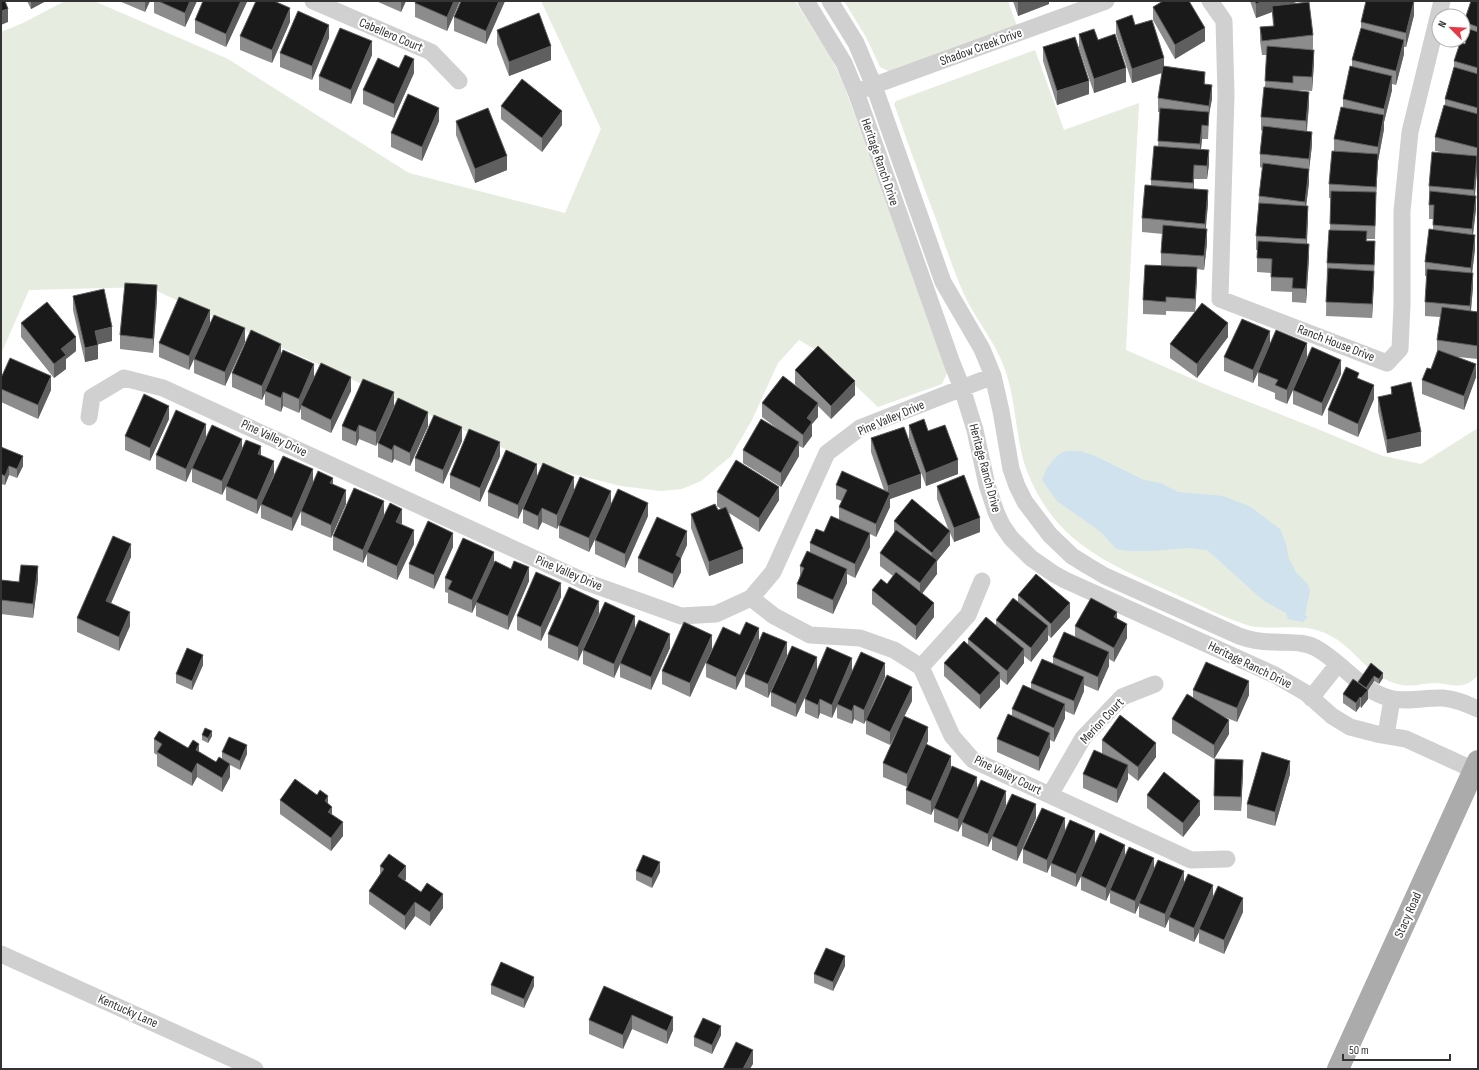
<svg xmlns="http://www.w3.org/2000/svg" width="1479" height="1070" viewBox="0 0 1479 1070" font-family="'Sofia Sans Condensed',sans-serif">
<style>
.green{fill:#e6ecdf}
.water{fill:#cfe2ee}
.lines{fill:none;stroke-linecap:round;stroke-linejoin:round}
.minor{stroke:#d0d0d0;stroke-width:17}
.major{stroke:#ababab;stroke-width:22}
.wall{fill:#8c8c8c}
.shaded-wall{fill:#5f5f5f}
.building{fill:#1a1a1a;stroke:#5f5f5f}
.labels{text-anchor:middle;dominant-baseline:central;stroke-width:4;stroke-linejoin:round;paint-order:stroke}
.street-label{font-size:13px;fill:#333;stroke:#fff}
</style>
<rect width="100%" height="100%" fill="#fff"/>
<path class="green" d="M65,1H94L228,59L409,173L565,213L601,129L541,1H795L830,56L842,80L948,371L942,384L878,407L821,353L799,340L778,363L752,420L731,456L701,481L682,489L661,491L621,486L545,467L148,287L29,290L1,354V32L23,23Z
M844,1H1008L1018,29L892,73L880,67L866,37Z
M1035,50L1064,130L1139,103L1126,350L1211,387L1320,430L1383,456L1421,464L1478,428V676C1474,679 1467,685 1462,685C1454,687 1444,683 1435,683C1424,683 1413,687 1402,685C1367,679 1356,646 1325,633C1299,622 1276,631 1250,626C1224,618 1200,605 1175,594C1110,564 1055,544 1027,471C1014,435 1017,397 1002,362C992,337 973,316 963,292C953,269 945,245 937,222C922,183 908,143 894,104L896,101Z"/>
<path class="water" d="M1080,451L1095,456L1144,480L1161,483L1178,492L1223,496L1251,507L1280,529L1286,544L1289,559L1296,572L1308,585L1310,591L1305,615L1308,617L1303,622L1288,619L1286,613L1264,601L1207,550L1187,548L1153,551H1128L1116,549L1101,532L1057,501L1042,480C1045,470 1053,457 1063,452C1068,450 1075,451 1080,451Z"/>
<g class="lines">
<path class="minor" d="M313,1L431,52L459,81
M806,1L844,63L856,92L952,363L962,388L975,430L987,485L996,512L1002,525L1011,538L1031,558L1054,574L1065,580L1275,675L1306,693L1332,716L1350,727L1377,734L1406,739L1474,770
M830,1L856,43L874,86L943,282L982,349L993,376L1001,411L1011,469L1017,486L1025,502L1050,535L1072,556L1088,566L1105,576L1239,636C1250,640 1262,642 1275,642C1289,643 1303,641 1316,648C1342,662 1359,690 1389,698C1407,703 1425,697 1443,698C1456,699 1467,704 1478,709
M1210,1L1224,21L1226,95L1220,299L1387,363L1400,349L1402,305V211L1410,132L1442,1
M864,89L1106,1
M89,417L92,397L124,378L163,388L586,582L681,616L716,614L751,598L773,572L827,453L860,428L993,376
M751,598L774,616L810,635L860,638L894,650L921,667L952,736L973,760L1191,860L1227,859
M921,667L968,615L982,581
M1311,698L1338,664
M1386,735L1392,699
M1050,795L1083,738L1122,697L1155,684
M1,954L255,1069"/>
<path class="major" d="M1338,1069L1478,761"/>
</g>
<path class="wall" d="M27,1H46L31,9Z
M119,1H150L145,12Z
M154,1H197L185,27L154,13Z
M247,1L226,47L195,33V20Z
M376,1H406L401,12Z
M416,1H460L447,31L415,17V3Z
M505,1L486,44L454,31V17Z
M1013,1H1049V4L1018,16Z
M1250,1H1299L1293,3L1313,35V49H1311L1314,63L1312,91L1293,90L1309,105L1307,131L1312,145L1309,170V183L1306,206L1308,220L1307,244L1309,258L1306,303L1292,302V292L1271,291V273L1257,272V250H1256V236L1259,196L1262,168L1260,167V154L1262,131L1261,130V117L1265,87L1267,55H1262L1260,41V27L1273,26L1272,12L1256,18Z
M1478,1V162L1477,161V170L1475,195L1476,209L1473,235L1475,249L1472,273L1473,287L1471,311L1478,312V359L1458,357L1476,377L1464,410L1422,394V380L1431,369L1437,351V340L1440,317L1425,316V302L1427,276H1425V262L1433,230V219H1429V186L1445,153L1435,151V137L1445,105V99L1454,67V61L1465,44L1467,37L1464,36V22Z
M1153,7L1205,41L1175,59L1153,20Z
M1414,15L1406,47H1404V54L1396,85L1392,84V90L1384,122V129L1378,161L1376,196L1375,239H1367V241L1375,255L1372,318L1326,316L1327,263L1330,230L1331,198H1329V184L1334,151V139L1343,107V99L1352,67V60L1361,29V22Z
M1116,21L1135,25L1164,66L1205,84L1212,99L1209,114L1208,139H1202L1201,149L1209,164L1207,179H1194V189L1208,204L1205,229L1207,243L1204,270L1197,269L1195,312L1228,337L1197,378L1170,358V344L1195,312L1166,311V315L1143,314V300L1161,266V253L1163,234L1142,232V218L1151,185V180L1158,146L1160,112H1158V98L1162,73L1132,83L1116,34Z
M290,22L272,63L240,50V36Z
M497,30L551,60L509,76L497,44Z
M1079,34L1098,40L1126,82L1094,93L1079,48Z
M329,38L312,80L280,67V53Z
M1043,47L1089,94L1057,105L1043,61Z
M372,55L351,104L319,90V76Z
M399,68L414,73L394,118L363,104V90Z
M501,106L562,125L542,152L501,119Z
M439,121L422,161L391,147V133Z
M456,121L507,170L475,183L456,135Z
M73,296L112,341L98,344V359L85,362L73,310Z
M157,299L153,353L120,349V335Z
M21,323L76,351L66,359V369L54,378L21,337Z
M210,324L189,370L159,357V343Z
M245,342L225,386L194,373V359Z
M1270,345L1253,383L1224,371V357Z
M281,356L314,376L351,391L331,433L301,419V408L299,413L283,406L281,412L265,405V393L262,400L232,387V373Z
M1307,357L1287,404L1275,399V393L1258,386V372Z
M795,370L855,395L831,419L818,406V417L812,424V436L803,448L799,446V456L781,487L743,463V450L779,430L762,417V403L801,391L795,384Z
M1341,374L1322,416L1293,404V390Z
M1,378L51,390L38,419L1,402Z
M1391,387L1421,446L1387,453L1378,411V397L1391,395Z
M1374,399L1358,437L1328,424V410Z
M394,406L376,446L359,439L356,446L342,440V426Z
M169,419L150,461L125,450V436Z
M909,425L928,431L958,474L926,486L909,439Z
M428,426L410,466L394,459L392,463L378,457V443Z
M206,437L186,482L156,469V455Z
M871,438L921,488L890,499V507L876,537L870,534V547L855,578L847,574V583L833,614L797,598V584L800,576V566L810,553V543L839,519V507L842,501L836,499V485L884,490L871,452Z
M462,441L443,484L415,471V458Z
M1,447L23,466L17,478L9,475L5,485L1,484Z
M242,450L274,474L257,514L226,500V487L222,495L192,482V468Z
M500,456L480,502L450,488V475Z
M537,477L518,519L488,506V492Z
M313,482L333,484L346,504L331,538L301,525V512L292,531L261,518V504Z
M937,486L980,532L954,542L950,533V545L937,561V574L922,594L934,617L916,640L872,604V590L887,584L893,576L880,566V553L894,533V521L949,531L937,499Z
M574,490L611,505L589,552L559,538V525L571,497L557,529L542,522L538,530L523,523V509Z
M717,492L779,500L759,532L729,513L743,563L709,576L691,528V514L718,510L721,509L717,506Z
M384,515L373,540L402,523V524L414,544L397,580L367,566V552L363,563L333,550V536Z
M648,516L625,568L595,554V540Z
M687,545L681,558V572L673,588L638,572V558Z
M453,547L434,589L409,578V564Z
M131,557L111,603L130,626L119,651L77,632V618Z
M494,564L529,581L508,630L476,616V604L472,613L448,603V593L445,592V578Z
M1,580L19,582L38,580L33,618L1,614Z
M1018,595L1070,617L1051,638L1048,635V640L1031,662L1024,656V663L1007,685L1000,679V687L980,709L944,676V663L968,644V639L996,625V620L1018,602Z
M561,597L541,641L517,630V616Z
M599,601L578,661L548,648V634Z
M1117,619L1127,638L1114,662L1109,659V666L1098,691L1084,685V691L1074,715L1065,711V718L1054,742L1050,740V747L1039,771L997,752V739L1012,716V709L1031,689V683L1053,664V657L1075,637V626Z
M635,629L670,648L651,690L620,677V664L614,678L583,664V650Z
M740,635L736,690L706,677V663Z
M787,642L768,698L745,687V674Z
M712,649L690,697L662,684V671Z
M1371,663L1383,678L1379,684L1374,681L1368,690V699L1361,708L1360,706L1356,712L1343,703V694L1358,682Z
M203,665L192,690L176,683V674Z
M817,670L852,672L885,677L868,715L912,701L904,716L928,741L926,744L951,768L977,790L1006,805L988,847L962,836V822L968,811L958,832L934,822V809L931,815L906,804V790L907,787L883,777V763L902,721L890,745L866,734V720L864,724L854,719L852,724L837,718V705L832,718L820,713L818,719L805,713V699L806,695L796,717L771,706V692Z
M1193,690L1249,695L1237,722L1222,716L1229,734L1214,759L1172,733V719L1193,698Z
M202,735L212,736L208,743L202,740Z
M154,739L188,748L199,752L216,762L222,759V752L247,754L240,770L230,765V777L222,792L197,777L192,786L157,766V755L154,753Z
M1102,740L1156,757L1138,781L1128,773V779L1117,803L1083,788V774L1102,753Z
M1243,773L1241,811L1214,810V796Z
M1290,774L1275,826L1247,818V804Z
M1147,795L1200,815L1183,837L1147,808Z
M280,800L328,804L332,815L343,836L331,851L280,814Z
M1036,818L1017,861L992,850V836Z
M1065,831L1154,869L1184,884L1213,896L1243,912L1224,954L1199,943V932L1194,942L1169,931V918L1165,928L1139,917V905L1135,914L1110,903V892L1106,901L1081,890V877L1076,887L1051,876V864L1047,873L1023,863V849Z
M380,866L406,879L405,881L443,908L430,926L415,916L405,930L369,904V891L380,874Z
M636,871L660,872L652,888L636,880Z
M845,966L833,991L814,983V974Z
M491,985L534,986L524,1008L491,994Z
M604,986L673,1030L667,1044L632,1029L623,1049L589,1034V1020Z
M721,1035L712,1054L694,1046V1037Z"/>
<path class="shaded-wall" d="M31,1H46L31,9Z
M145,1H150L145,12Z
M190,1H197L185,27V13Z
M241,1H247V2L226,47V34Z
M401,1H406L401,12Z
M454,1H460L447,31V17Z
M499,1H505L486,44V31Z
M1020,1H1049V4L1018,16V2Z
M1263,1H1299L1273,11L1272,6V12L1256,18V4Z
M1414,1V15L1406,47V33Z
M290,8V22L272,63V50Z
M8,9V22L1,25V11Z
M329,25V38L312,80V66Z
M1205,28V41L1175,59V45Z
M1404,40V54L1396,85V71Z
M372,41V55L351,104V90Z
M551,46V60L509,76V62Z
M1314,50V63L1312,91V77Z
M1164,58V72L1132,83V69Z
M414,59V73L394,118V104Z
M1126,68V82L1094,93V79Z
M1205,72V86L1204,84Z
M1392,76V90L1384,122V109Z
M1089,81V94L1057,105V91Z
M1212,85V99L1209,114L1208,139L1209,106Z
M1309,92V105L1306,135V121Z
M439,108V121L422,161V147Z
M562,111V125L542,152V138Z
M1384,115V129L1378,161L1376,196L1375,239L1376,187L1378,147Z
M1202,125V139L1200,158V144Z
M1312,132V145L1309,170V183L1305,215V202L1309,171V159Z
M1209,150V164L1207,179V166Z
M507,156V170L475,183V169Z
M1477,156V170L1474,204V190Z
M1194,165V179L1193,197V183Z
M1208,190V204L1205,238V224Z
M1476,196V209L1472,242V229Z
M1308,206V220L1306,253V239Z
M1207,229V243L1204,270V256Z
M1475,235V249L1471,282V268Z
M1309,244V258L1306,303V289Z
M1197,267V281L1195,312V299Z
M1374,271V284L1372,318V304Z
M1473,273V287L1470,319V306Z
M157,285V299L153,353V339Z
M210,310V324L189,370V356Z
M1228,323V337L1197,378V364Z
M112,327V341L95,345V331Z
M245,328V342L225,386V372Z
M1270,331V345L1253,383V370Z
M76,337V351L66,359V369L54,378V364L61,349Z
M1307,343V357L1287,404V390Z
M281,344V358L265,391V393L262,400V386Z
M98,345V359L85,362V348Z
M1341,360V374L1322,416V403Z
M314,364V378L301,405V408L299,413V399Z
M1476,364V377L1464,410V396Z
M51,376V390L38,419V405Z
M351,377V391L331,433V420Z
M855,381V395L831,419V406Z
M1374,385V399L1358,437V424Z
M283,392V406L281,412V398Z
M394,392V406L376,446V432Z
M818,403V417L812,424V436L803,448V435L807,418Z
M169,406V419L150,461V448Z
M428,412V426L410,466V453Z
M206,424V437L186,482V469Z
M359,425V439L356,446V432Z
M462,427V441L443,484V470Z
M1421,432V446L1387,453V440Z
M242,439V452L222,495V481Z
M500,442V456L480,502V488Z
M799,442V456L781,487V473Z
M394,445V459L392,463V450Z
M261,446V460L258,454Z
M23,456V466L17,478V469Z
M958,460V474L926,486V473Z
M274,461V474L257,514V500Z
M537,464V477L518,519V505Z
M9,466V475L5,485V476Z
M313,469V483L292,531V518Z
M921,474V488L890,499V507L876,537V524L888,498V486Z
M574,477V491L557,529V515Z
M333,478V492L330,483Z
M779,487V500L759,532V518Z
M346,490V504L331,538V525Z
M611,491V505L589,552V538Z
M384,501V515L363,563V550Z
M648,503V516L625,568V554Z
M542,508V522L538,530V516Z
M402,509V523L396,536V522Z
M980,518V532L954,542V528Z
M414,530V544L397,580V566Z
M687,531V545L676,569V555Z
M950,531V545L937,561V574L920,596V583L932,566V553Z
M453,533V547L434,589V575Z
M870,533V547L855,578V564Z
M131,544V557L106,615V601Z
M743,549V563L709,576V562Z
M494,552V566L476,602V604L472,613V600Z
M681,558V572L673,588V574Z
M38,566V580L33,618V604Z
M529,567V581L508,630V616Z
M847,569V583L833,614V600Z
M561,583V597L541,641V627Z
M599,601V614L578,661V647Z
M934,603V617L916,640V626Z
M1070,603V617L1051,638V624Z
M130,612V626L119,651V637Z
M1117,612V626L1114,617Z
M635,616V630L614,678V664Z
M1127,624V638L1114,662V648Z
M1048,626V640L1031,662V648Z
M759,628V642L736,690V677Z
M670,634V648L651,690V677Z
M712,635V649L690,697V683Z
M787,642V656L768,698V684Z
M1024,649V663L1007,685V671Z
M1109,652V666L1098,691V677Z
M203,655V665L192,690V681Z
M817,657V671L796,717V704Z
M852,658V672L832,718V705Z
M885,663V677L864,724V710Z
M1000,673V687L980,709V695Z
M1383,673V678L1379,684V679Z
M1374,676V681L1368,690V699L1361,708V698L1364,691Z
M1084,677V691L1074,715V701Z
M1249,681V695L1237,722V708Z
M912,687V701L890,745V732Z
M1360,697V706L1356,712V703Z
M820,699V713L818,719V705Z
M1065,704V718L1054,742V728Z
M854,705V719L852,724V711Z
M1229,720V734L1214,759V745Z
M928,727V741L907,788V774Z
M212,731V736L208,743V738Z
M1050,733V747L1039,771V757Z
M1156,743V757L1138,781V767Z
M199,744V758L196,750Z
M247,745V754L240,770V761Z
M951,756V769L931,815V801Z
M1243,760V773L1241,811V797Z
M1290,761V774L1275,826V812Z
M197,763V777L192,786V773Z
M230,764V777L222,792V778Z
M1128,765V779L1117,803V789Z
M977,777V791L958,832V819Z
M1006,791V805L988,847V834Z
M328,796V810L325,801Z
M1200,801V815L1183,837V823Z
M1036,804V818L1017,861V847Z
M332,807V820L328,812Z
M1065,818V832L1047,873V860Z
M343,822V836L331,851V838Z
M1095,831V845L1076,887V874Z
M1125,845V858L1110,890V892L1106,901V888Z
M1154,858V871L1139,903V905L1135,914V901Z
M660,862V872L652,888V878Z
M406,866V879L398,890V876Z
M1184,871V885L1165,928V914Z
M1213,885V899L1199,929V932L1194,942V928Z
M443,894V908L430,926V912Z
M1243,898V912L1224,954V940Z
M415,902V916L405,930V916Z
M845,956V966L833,991V982Z
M534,977V986L524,1008V999Z
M632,1015V1029L623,1049V1035Z
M673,1017V1030L667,1044V1031Z
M721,1026V1035L712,1054V1045Z
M753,1050V1064L750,1069H743Z"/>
<path class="building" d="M1,1H5L8,9L1,11Z
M158,1H190L185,13Z
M203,1H241L226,34L195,20Z
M256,1H274L290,8L272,50L240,36Z
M416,1H454L447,17L415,3Z
M461,1H499L486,31L454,17Z
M1163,1H1189L1205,28L1175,45L1153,7Z
M1255,1H1263L1256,4Z
M1366,1H1414L1406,33L1361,22Z
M1471,1H1478V27L1464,22Z
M1309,2L1313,35L1262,41L1260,27L1274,26L1272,6Z
M298,11L329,25L312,66L280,53Z
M539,13L551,46L509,62L497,30Z
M1132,15L1135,25L1152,20L1164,58L1132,69L1116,21Z
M340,28L372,41L351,90L319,76Z
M1361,28L1404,40L1396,71L1352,60Z
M1094,29L1098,40L1115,34L1126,68L1094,79L1079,34Z
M1469,29L1478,32V68L1454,61L1460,43L1465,44Z
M1075,37L1089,81L1057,91L1043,47Z
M1267,46L1314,50L1312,77L1293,76V83L1265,81Z
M405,55L414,59L394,104L363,90L378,58L399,68Z
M1163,66L1205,72L1204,84L1212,85L1209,106L1158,98Z
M1350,66L1392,76L1384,109L1343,99Z
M1454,67L1478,74V108L1445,99Z
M522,79L562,111L542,138L501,106Z
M1264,87L1309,92L1306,121L1261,117Z
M408,94L439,108L422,147L391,133Z
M1444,105L1478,114V148L1435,137Z
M1341,107L1384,115L1378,147L1334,139Z
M488,108L507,156L475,169L456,121Z
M1160,108L1209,112L1208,126L1202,125L1200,144L1158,141Z
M1263,126L1312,132L1309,159L1260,154Z
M1154,146L1209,150L1207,166L1194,165L1193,183L1151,180Z
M1332,151L1378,154L1376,187L1329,184Z
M1432,152L1477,156L1474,190L1429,186Z
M1263,163L1309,169L1305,202L1259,196Z
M1145,185L1208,190L1205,224L1142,218Z
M1331,191L1376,192L1375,226L1330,224Z
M1430,191L1476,196L1472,229L1433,225L1434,205H1429Z
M1259,203L1308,206L1306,239L1256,236Z
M1163,225L1207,229L1204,256L1161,253Z
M1429,229L1475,235L1471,268L1425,262Z
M1329,230L1367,231L1366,241H1375L1374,265L1327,263Z
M1258,241L1309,244L1306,289L1292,288L1293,278L1271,277L1272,259L1257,258Z
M1145,265L1197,267L1195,299L1166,297V302L1143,300Z
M1328,268L1374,271L1372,304L1326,302Z
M1427,269L1473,273L1470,306L1425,302Z
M125,283L157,285L153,339L120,335Z
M104,289L112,327L95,331L98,345L85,348L73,296Z
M179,297L210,310L189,356L159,343Z
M47,302L76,337L61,349L66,355L54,364L21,323Z
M1202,303L1228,323L1197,364L1170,344Z
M1442,307L1478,312V346L1437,340Z
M214,315L245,328L225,372L194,359Z
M1242,319L1270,331L1253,370L1224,357Z
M251,330L281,344L262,386L232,373Z
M1276,330L1307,343L1287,390L1275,385L1278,380L1258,372Z
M818,346L855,381L831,406L795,370Z
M1312,347L1341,360L1322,403L1293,390Z
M283,350L314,364L299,399L283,392L281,398L265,391Z
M1438,350L1476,364L1464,396L1422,380L1427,368L1431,369Z
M10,358L51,376L38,405L1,389V378Z
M321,363L351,377L331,420L301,405Z
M1346,367L1359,373L1357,378L1374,385L1358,424L1328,410Z
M783,376L818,403L807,418L812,422L803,435L762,403Z
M363,379L394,392L376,432L359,425L356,432L342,426Z
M1411,382L1421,432L1387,440L1378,397L1392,394L1391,387Z
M144,394L169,406L150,448L125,436Z
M398,398L428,412L410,453L394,445L392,450L378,443Z
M176,410L206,424L186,469L156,455Z
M434,415L462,427L443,470L415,458Z
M761,419L799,442L781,473L743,450Z
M924,419L928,431L945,425L958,460L926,473L909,425Z
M212,425L242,439L222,481L192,468Z
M904,427L921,474L888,486L871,438Z
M469,429L500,442L480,488L450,475Z
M246,440L261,446L258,454L274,461L257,500L226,486Z
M1,447L23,456L17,469L9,466L5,476L1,474Z
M506,450L537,464L518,505L488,492Z
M283,456L313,469L292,518L261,504Z
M736,460L779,487L759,518L717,492Z
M543,463L574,477L557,515L542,508L538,516L523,509Z
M318,471L333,478L330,483L346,490L331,525L301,511Z
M842,471L890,493L876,524L839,507L847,490L836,485Z
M964,475L980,518L954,528L937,486Z
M580,477L611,491L589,538L559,525Z
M354,488L384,501L363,550L333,536Z
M618,489L648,503L625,554L595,540Z
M912,499L950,531L932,553L894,521Z
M390,503L402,509L396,522L414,530L397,566L367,552Z
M715,504L718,510L726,507L743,549L709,562L691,514Z
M831,516L870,533L855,564L810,543L816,529L824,532Z
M657,517L687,531L676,555L681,558L673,574L638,558Z
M428,521L453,533L434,575L409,564Z
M896,530L937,560L920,583L880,553Z
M113,536L131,544L106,601L130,612L119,637L77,618Z
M463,538L494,552L472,600L448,589L452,581L445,578Z
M807,551L847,569L833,600L797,584L804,568L800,566Z
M495,561L511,569L514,561L529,567L508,616L476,602Z
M21,565L38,566L33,604L1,600V580L19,582Z
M536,572L561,583L541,627L517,616Z
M896,572L934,603L916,626L872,590L881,579L887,584Z
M1036,574L1070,603L1051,624L1018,595Z
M569,587L599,601L578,647L548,634Z
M1013,598L1048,626L1031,648L996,620Z
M1091,598L1117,612L1114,617L1127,624L1114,648L1075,626Z
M605,602L635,616L614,664L583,650Z
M986,617L1024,649L1007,671L968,639Z
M639,620L670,634L651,677L620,663Z
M684,622L712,635L690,683L662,671Z
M746,622L759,628L736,677L706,663L723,627L740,635Z
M763,632L787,642L768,684L745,674Z
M1064,632L1109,652L1098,677L1053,657Z
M964,641L1000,673L980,695L944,663Z
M792,646L817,657L796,704L771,692Z
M827,647L852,658L832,705L820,699L818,705L805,699Z
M187,648L203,655L192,681L176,674Z
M861,652L885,663L864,710L854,705L852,711L837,704Z
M1042,659L1084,677L1074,701L1031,683Z
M1206,662L1249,681L1237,708L1193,690Z
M1371,663L1383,673L1379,679L1374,676L1366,688L1358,682Z
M887,675L912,687L890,732L866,720Z
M1353,679L1368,690L1361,698L1360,697L1356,703L1343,694Z
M1023,685L1065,704L1054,728L1012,709Z
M1187,694L1229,720L1214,745L1172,719Z
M1008,714L1050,733L1039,757L997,739Z
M1120,715L1156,743L1138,767L1102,740Z
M904,716L928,727L907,774L883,763Z
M205,728L212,731L208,738L202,735Z
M159,731L188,748L193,740L199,744L196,750L216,762L219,757L230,764L222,778L197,763L192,773L157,752L162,744L154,739Z
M229,737L247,745L240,761L222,752Z
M926,744L951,756L931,801L906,790Z
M1094,750L1128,765L1117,789L1083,774Z
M1262,752L1290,761L1275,812L1247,804Z
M1215,759L1243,760L1241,797L1214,796Z
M952,766L977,777L958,819L934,808Z
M1164,772L1200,801L1183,823L1147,795Z
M295,779L317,795L320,790L328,796L325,801L332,807L328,812L343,822L331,838L280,800Z
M981,780L1006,791L988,834L962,822Z
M1012,794L1036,804L1017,847L992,836Z
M1042,808L1065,818L1047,860L1023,849Z
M1070,820L1095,831L1076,874L1051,863Z
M1100,833L1125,845L1106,888L1081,876Z
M1129,847L1154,858L1135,901L1110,890Z
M389,854L406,866L398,876L421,892L427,883L443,894L430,912L415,902L405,916L369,891L384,869L380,866Z
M643,855L660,862L652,878L636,871Z
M1158,860L1184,871L1165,914L1139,903Z
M1188,874L1213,885L1194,928L1169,917Z
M1218,886L1243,898L1224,940L1199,929Z
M826,948L845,956L833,982L814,974Z
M501,962L534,977L524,999L491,985Z
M604,986L673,1017L667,1031L632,1015L623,1035L589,1020Z
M703,1018L721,1026L712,1045L694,1037Z
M736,1042L753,1050L743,1069H723Z"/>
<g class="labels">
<g class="street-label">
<text transform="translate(391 35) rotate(23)">Cabellero Court</text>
<text transform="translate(981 47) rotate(-20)">Shadow Creek Drive</text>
<text transform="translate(880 162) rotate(71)">Heritage Ranch Drive</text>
<text transform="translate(1336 343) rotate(21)">Ranch House Drive</text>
<text transform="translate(891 418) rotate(-23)">Pine Valley Drive</text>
<text transform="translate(274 438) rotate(25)">Pine Valley Drive</text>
<text transform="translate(985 468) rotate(75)">Heritage Ranch Drive</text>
<text transform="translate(569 573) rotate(23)">Pine Valley Drive</text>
<text transform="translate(1250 665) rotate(26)">Heritage Ranch Drive</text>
<text transform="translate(1102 721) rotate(-47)">Merion Court</text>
<text transform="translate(1008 775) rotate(26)">Pine Valley Court</text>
<text transform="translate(1408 915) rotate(-66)">Stacy Road</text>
<text transform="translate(128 1011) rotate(24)">Kentucky Lane</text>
</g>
</g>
<rect width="1479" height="1070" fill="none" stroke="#333333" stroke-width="4"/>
<g transform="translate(1451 28) rotate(294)"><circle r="19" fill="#ffffff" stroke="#adadad"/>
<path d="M0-3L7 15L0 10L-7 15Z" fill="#e63946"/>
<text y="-6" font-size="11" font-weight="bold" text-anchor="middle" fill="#333333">N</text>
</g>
<path d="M1343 1054v6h107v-6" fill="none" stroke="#333333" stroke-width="2"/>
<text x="1349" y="1054" font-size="12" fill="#333333" stroke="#ffffff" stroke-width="3" paint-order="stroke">50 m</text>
</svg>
